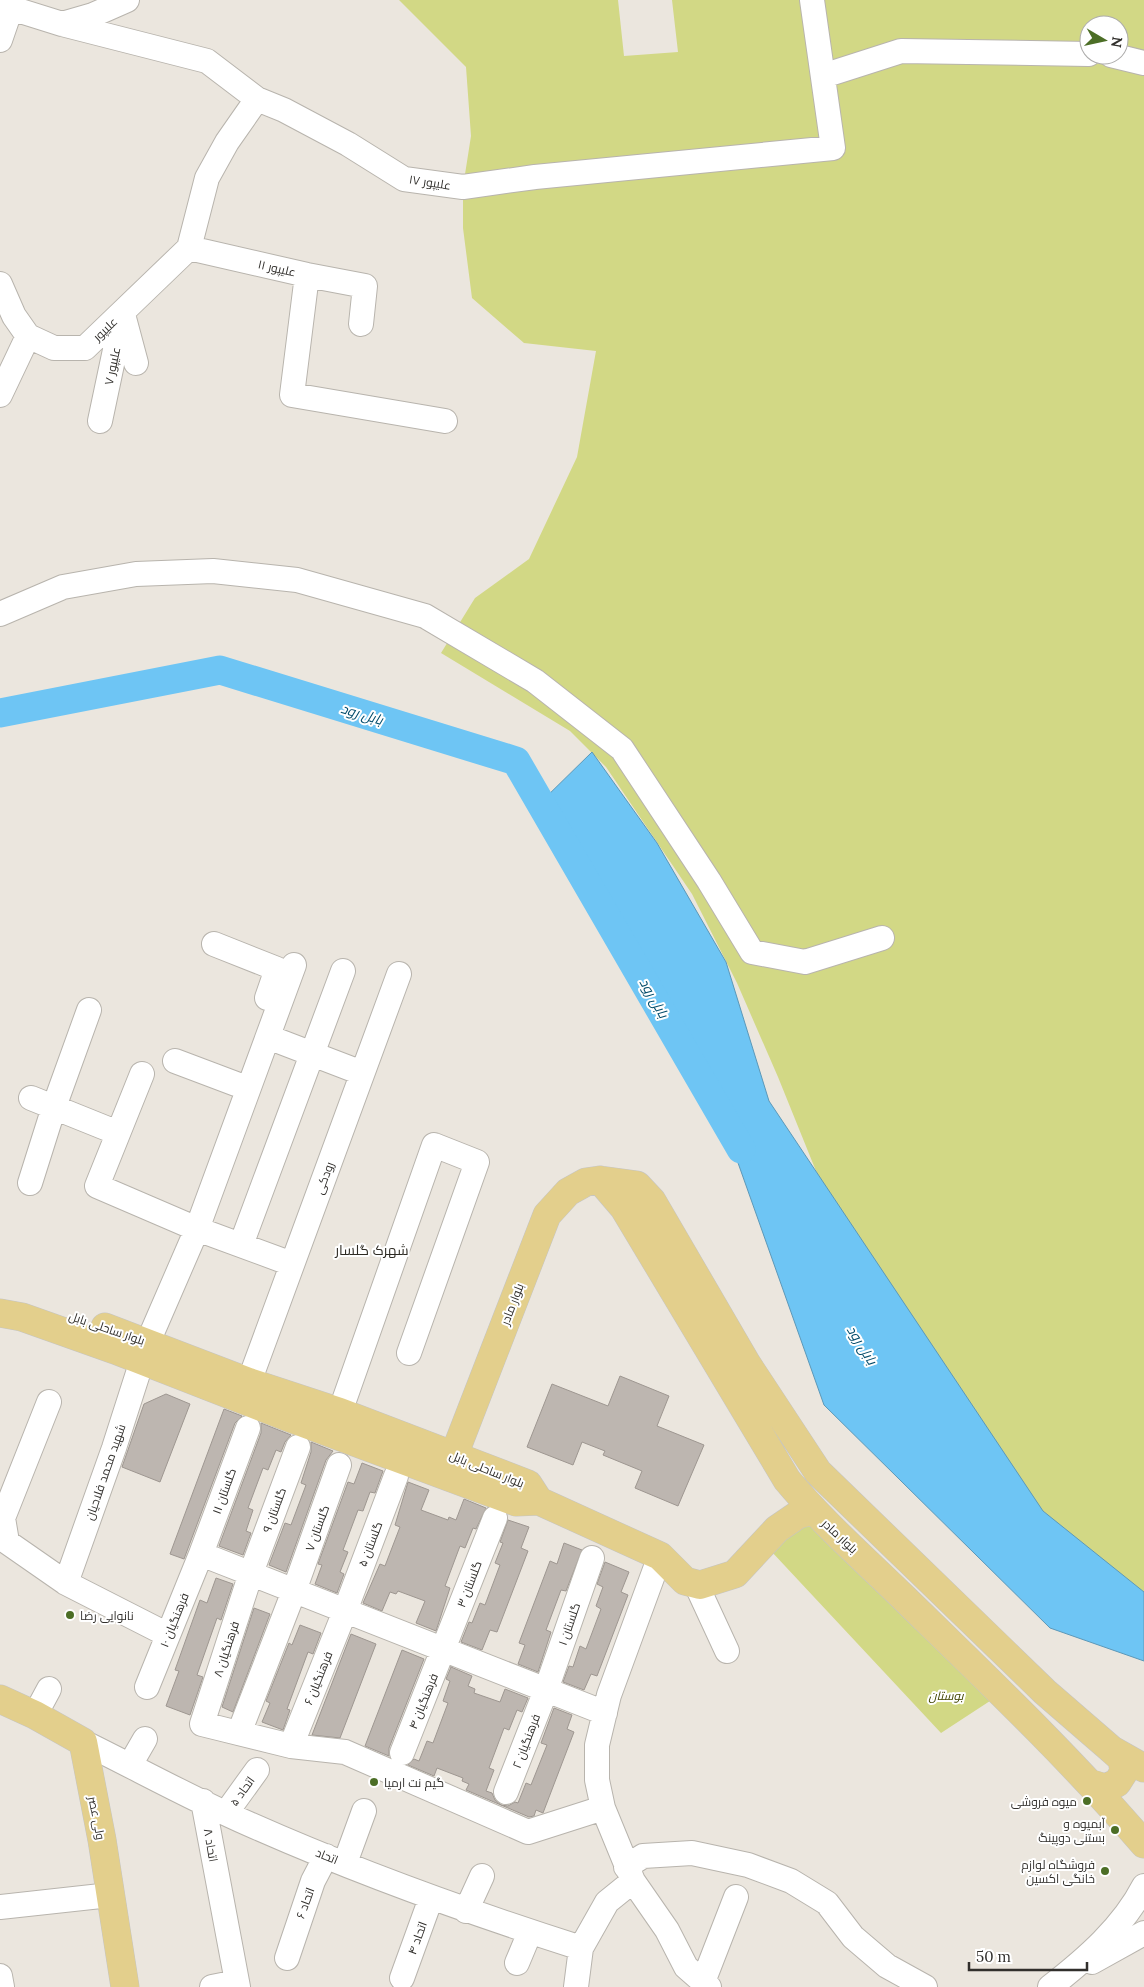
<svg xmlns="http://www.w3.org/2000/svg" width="1144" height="1987" viewBox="0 0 1144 1987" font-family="Lora,Cairo,serif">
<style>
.green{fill:#d2d885;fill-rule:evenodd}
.water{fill:#6ec5f4;stroke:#5c98b8}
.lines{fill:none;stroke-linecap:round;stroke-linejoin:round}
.river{stroke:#6ec5f4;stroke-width:29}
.building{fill:#bdb6b0;stroke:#9e9791}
.minor-casing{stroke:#b8b4ad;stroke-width:26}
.major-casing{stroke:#c5c5c4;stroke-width:29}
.minor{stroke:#fff;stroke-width:24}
.major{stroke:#e3cf8c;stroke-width:28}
.poi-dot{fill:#4c6e26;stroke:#fff;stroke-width:2}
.labels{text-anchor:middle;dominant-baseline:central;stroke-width:4;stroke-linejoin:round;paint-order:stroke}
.street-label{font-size:12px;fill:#312f2c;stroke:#fff}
.poi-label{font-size:12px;fill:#312f2c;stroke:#fff;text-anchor:end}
.park-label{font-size:12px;font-style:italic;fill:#414400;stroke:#fff}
.water-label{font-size:14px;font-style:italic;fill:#004b6a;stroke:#fff}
.neighbourhood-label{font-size:14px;fill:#2d2a23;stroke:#fff}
</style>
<rect width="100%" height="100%" fill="#ebe6de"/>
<path class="green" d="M399,0H618L624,56L678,52L672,0H1144V1592L1077,1541L975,1451L835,1218L778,1077L737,983L692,894L606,767L570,731L441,653L475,598L529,559L577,457L596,351L524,343L472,298L463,228V187L471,136L466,67ZM1089,25H1119V55H1089Z
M814,1526L993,1699L941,1733L771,1551L794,1527Z"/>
<path class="water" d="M592,752L657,843L726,962L769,1101L1043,1511L1144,1592V1661L1050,1628L824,1405L721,1115L540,803Z"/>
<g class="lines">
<path class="river" d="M0,713L220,670L516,761L741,1149"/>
</g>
<path class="building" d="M620,1376L669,1396L657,1426L704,1445L678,1506L635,1488L642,1471L603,1455L605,1451L582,1442L573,1465L527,1447L552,1384L608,1406Z
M166,1394L190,1404L160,1482L122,1467L144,1404Z
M224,1409L242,1416L235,1423L184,1559L170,1554Z
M261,1423L291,1435L285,1442L281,1452L276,1450L268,1470L263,1468L248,1508L253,1510L246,1531L251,1533L243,1555L219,1546L261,1433Z
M311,1442L333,1451L326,1460L286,1572L269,1565L285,1523L291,1525L306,1485L301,1483L311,1452Z
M362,1463L383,1471L375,1493L370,1492L363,1511L358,1510L343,1550L348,1552L340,1572L344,1574L337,1593L315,1584L322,1565L318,1564L348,1482L354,1484Z
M408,1482L429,1490L421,1510L448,1520L449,1517L456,1520L464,1499L486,1508L476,1529L473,1528L465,1548L460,1546L445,1586L450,1588L436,1631L416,1623L425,1601L398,1591L396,1594L390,1592L382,1611L363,1603L380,1564L385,1566L400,1527L395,1525Z
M508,1520L529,1527L521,1548L528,1551L497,1632L490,1630L482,1650L461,1642L469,1622L472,1623L480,1603L485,1605L500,1565L495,1563L503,1543L500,1542Z
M564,1543L582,1550L566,1591L561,1590L546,1630L551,1632L538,1672L518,1664L525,1645L519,1643L550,1561L557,1564Z
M605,1562L629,1572L621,1592L628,1595L597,1676L591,1674L584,1690L563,1682L569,1666L573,1667L580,1646L586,1649L601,1609L596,1606L603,1587L597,1584Z
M216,1578L233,1584L221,1620L217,1618L197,1675L203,1677L190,1715L166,1706L179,1671L175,1670L200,1600L207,1603Z
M254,1608L270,1614L233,1712L222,1707Z
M300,1625L321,1633L313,1654L308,1652L287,1709L290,1710L283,1730L262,1722L270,1703L266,1701L289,1643L292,1645Z
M351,1634L376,1644L340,1738L312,1735Z
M402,1650L424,1659L389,1748V1756L365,1746Z
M451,1667L472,1676L468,1686L475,1689L474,1693L500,1702L505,1689L528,1698L522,1712L517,1710L509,1730L504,1728L489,1768L494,1770L486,1791L492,1793L495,1800L501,1805L508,1806L515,1802L518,1803L526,1783L531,1785L547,1745L541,1743L554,1708L572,1715L567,1729L574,1732L543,1813L536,1810L534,1816L529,1817L466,1790L469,1784L462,1781L463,1778L437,1768L434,1776L408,1765L414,1759L419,1761L427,1741L433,1743L448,1703L443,1701L450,1681L446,1679Z"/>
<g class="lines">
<g class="minor-casing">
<path id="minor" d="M0,1L11,8L62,24L207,61L257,99L284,110L348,144L404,179L463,187L535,177L833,148L812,0
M62,24L93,15L127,0
M0,40L11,8
M1111,55L1144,63
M823,76L901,51L1089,54
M189,248L307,275L365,286L361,324
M189,248L207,178L227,142L257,99
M307,275L292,395L445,421
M0,284L14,316L28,336L54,348H85L189,248
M124,318L136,363
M0,395L28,336
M100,421L123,312
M0,614L63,587L136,574L213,571L297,580L425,616L535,681L622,749L709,881L752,952L805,962L882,938
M214,944L277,969L267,998
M268,1037L362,1073
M175,1061L236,1084
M142,1074L97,1186L197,1229L292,1264
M31,1098L118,1133
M30,1183L54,1107L89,1010
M241,1245L343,971
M249,1382L399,974
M49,1402L3,1518L7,1542L66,1583L168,1635
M340,1412L434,1145L477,1162L409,1353
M298,1447L251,1573L202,1724L291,1746L345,1752L528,1832L603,1808
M201,1554L605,1713
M660,1556L609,1695L597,1745V1780L603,1808L633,1881L667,1930L686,1967L709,1987
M66,1583L114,1448L148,1342L197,1229L294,965
M696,1584L727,1651
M147,1687L201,1554L248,1428
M35,1715L49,1689
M239,1733L294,1591L339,1465
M83,1742C138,1769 192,1799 249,1824C357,1872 468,1912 581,1948
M291,1746L345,1611L396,1476
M402,1753L495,1518
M130,1765L145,1739
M506,1792L546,1690L592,1558
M203,1801L238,1987
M226,1813L257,1770
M345,1863L364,1811
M626,1867L643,1856L692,1853L748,1865L791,1881L827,1903L853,1937L887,1966L925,1987
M0,1907L110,1895
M466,1911L482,1876
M287,1958L313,1881L326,1856
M1092,1962L1144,1933
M517,1963L530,1932
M0,1976L2,1987
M402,1978L431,1898
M703,1982L736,1897
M212,1987L237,1982
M576,1987L581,1948L607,1902L633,1881
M1050,1987C1086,1959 1123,1927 1144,1886"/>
</g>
<g class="major-casing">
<path id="major" d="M600,1180L624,1208L787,1480C822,1522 864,1559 904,1598C986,1678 1069,1757 1144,1844
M0,1313L22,1317L115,1350L287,1417L516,1502L539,1501L660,1556L685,1581L700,1585L735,1574L777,1529L799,1514L813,1511
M105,1327L249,1382L340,1412L528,1484L539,1501
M454,1455L547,1215L568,1192L586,1182L600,1180L637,1185L652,1201L747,1364L818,1472L1045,1692L1112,1750L1144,1768
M0,1699L35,1715L83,1742L102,1840L125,1987
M1092,1784L1105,1788L1117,1783L1124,1772L1122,1759L1112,1750"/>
</g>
<use href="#minor" class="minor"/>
<use href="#major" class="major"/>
</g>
<g class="poi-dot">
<circle cx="70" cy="1615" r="5"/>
<circle cx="374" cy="1782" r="5"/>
<circle cx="1087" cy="1801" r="5"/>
<circle cx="1115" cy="1830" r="5"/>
<circle cx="1105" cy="1871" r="5"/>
</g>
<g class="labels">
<g class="street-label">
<text transform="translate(430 182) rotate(9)">علیپور ۱۷</text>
<text transform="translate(277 268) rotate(13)">علیپور ۱۱</text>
<text transform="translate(105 329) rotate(-43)">علیپور</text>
<text transform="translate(112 366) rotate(-78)">علیپور ۷</text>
<text transform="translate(324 1178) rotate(-70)">رودکی</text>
<text transform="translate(512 1304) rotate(-69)">بلوار مادر</text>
<text transform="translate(107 1328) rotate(19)">بلوار ساحلی بابل</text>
<text transform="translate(487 1469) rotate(22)">بلوار ساحلی بابل</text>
<text transform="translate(105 1472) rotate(-71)">شهید محمد فلاحیان</text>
<text transform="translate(224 1491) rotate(-70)">گلستان ۱۱</text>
<text transform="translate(274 1510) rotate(-70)">گلستان ۹</text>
<text transform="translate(317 1528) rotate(-70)">گلستان ۷</text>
<text transform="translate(840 1536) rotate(43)">بلوار مادر</text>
<text transform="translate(370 1544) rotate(-69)">گلستان ۵</text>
<text transform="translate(469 1584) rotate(-69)">گلستان ۳</text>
<text transform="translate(174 1620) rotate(-68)">فرهنگیان ۱۰</text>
<text transform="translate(569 1624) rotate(-71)">گلستان ۱</text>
<text transform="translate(226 1649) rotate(-72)">فرهنگیان ۸</text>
<text transform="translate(318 1678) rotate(-68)">فرهنگیان ۶</text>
<text transform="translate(423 1701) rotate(-68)">فرهنگیان ۴</text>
<text transform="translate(526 1741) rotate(-69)">فرهنگیان ۲</text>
<text transform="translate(242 1791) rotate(-54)">اتحاد ۵</text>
<text transform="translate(97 1818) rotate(79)">ولی عصر</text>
<text transform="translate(211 1845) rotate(80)">اتحاد ۸</text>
<text transform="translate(327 1856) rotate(22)">اتحاد</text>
<text transform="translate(305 1903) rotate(-70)">اتحاد ۶</text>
<text transform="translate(417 1938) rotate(-70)">اتحاد ۴</text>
</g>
<g class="poi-label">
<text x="80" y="1615" text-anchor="start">نانوایی رضا</text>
<text x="384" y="1782" text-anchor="start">گیم نت ارمیا</text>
<text x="1077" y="1801">میوه فروشی</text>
<text x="1105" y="1823">آبمیوه و<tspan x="1105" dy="14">بستنی دوپینگ</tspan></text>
<text x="1095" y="1864">فروشگاه لوازم<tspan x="1095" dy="14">خانگی اکسین</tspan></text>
</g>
<g class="park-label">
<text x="946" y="1695">بوستان</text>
</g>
<g class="water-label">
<text transform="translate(362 714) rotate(17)">بابل رود</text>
<text transform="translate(654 998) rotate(60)">بابل رود</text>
<text transform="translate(862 1345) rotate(58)">بابل رود</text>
</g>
<g class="neighbourhood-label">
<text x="372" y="1250">شهرک گلسار</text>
</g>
</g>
<g transform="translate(1104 40) rotate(99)"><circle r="24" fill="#ffffff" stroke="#adacab"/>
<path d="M0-4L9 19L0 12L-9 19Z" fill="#4c6e26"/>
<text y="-8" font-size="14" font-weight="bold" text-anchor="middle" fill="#312f2c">N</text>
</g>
<path d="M969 1962v8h118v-8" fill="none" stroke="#312f2c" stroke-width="2.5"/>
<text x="976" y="1962" font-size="15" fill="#312f2c" stroke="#ffffff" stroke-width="4" paint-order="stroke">50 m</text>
</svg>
